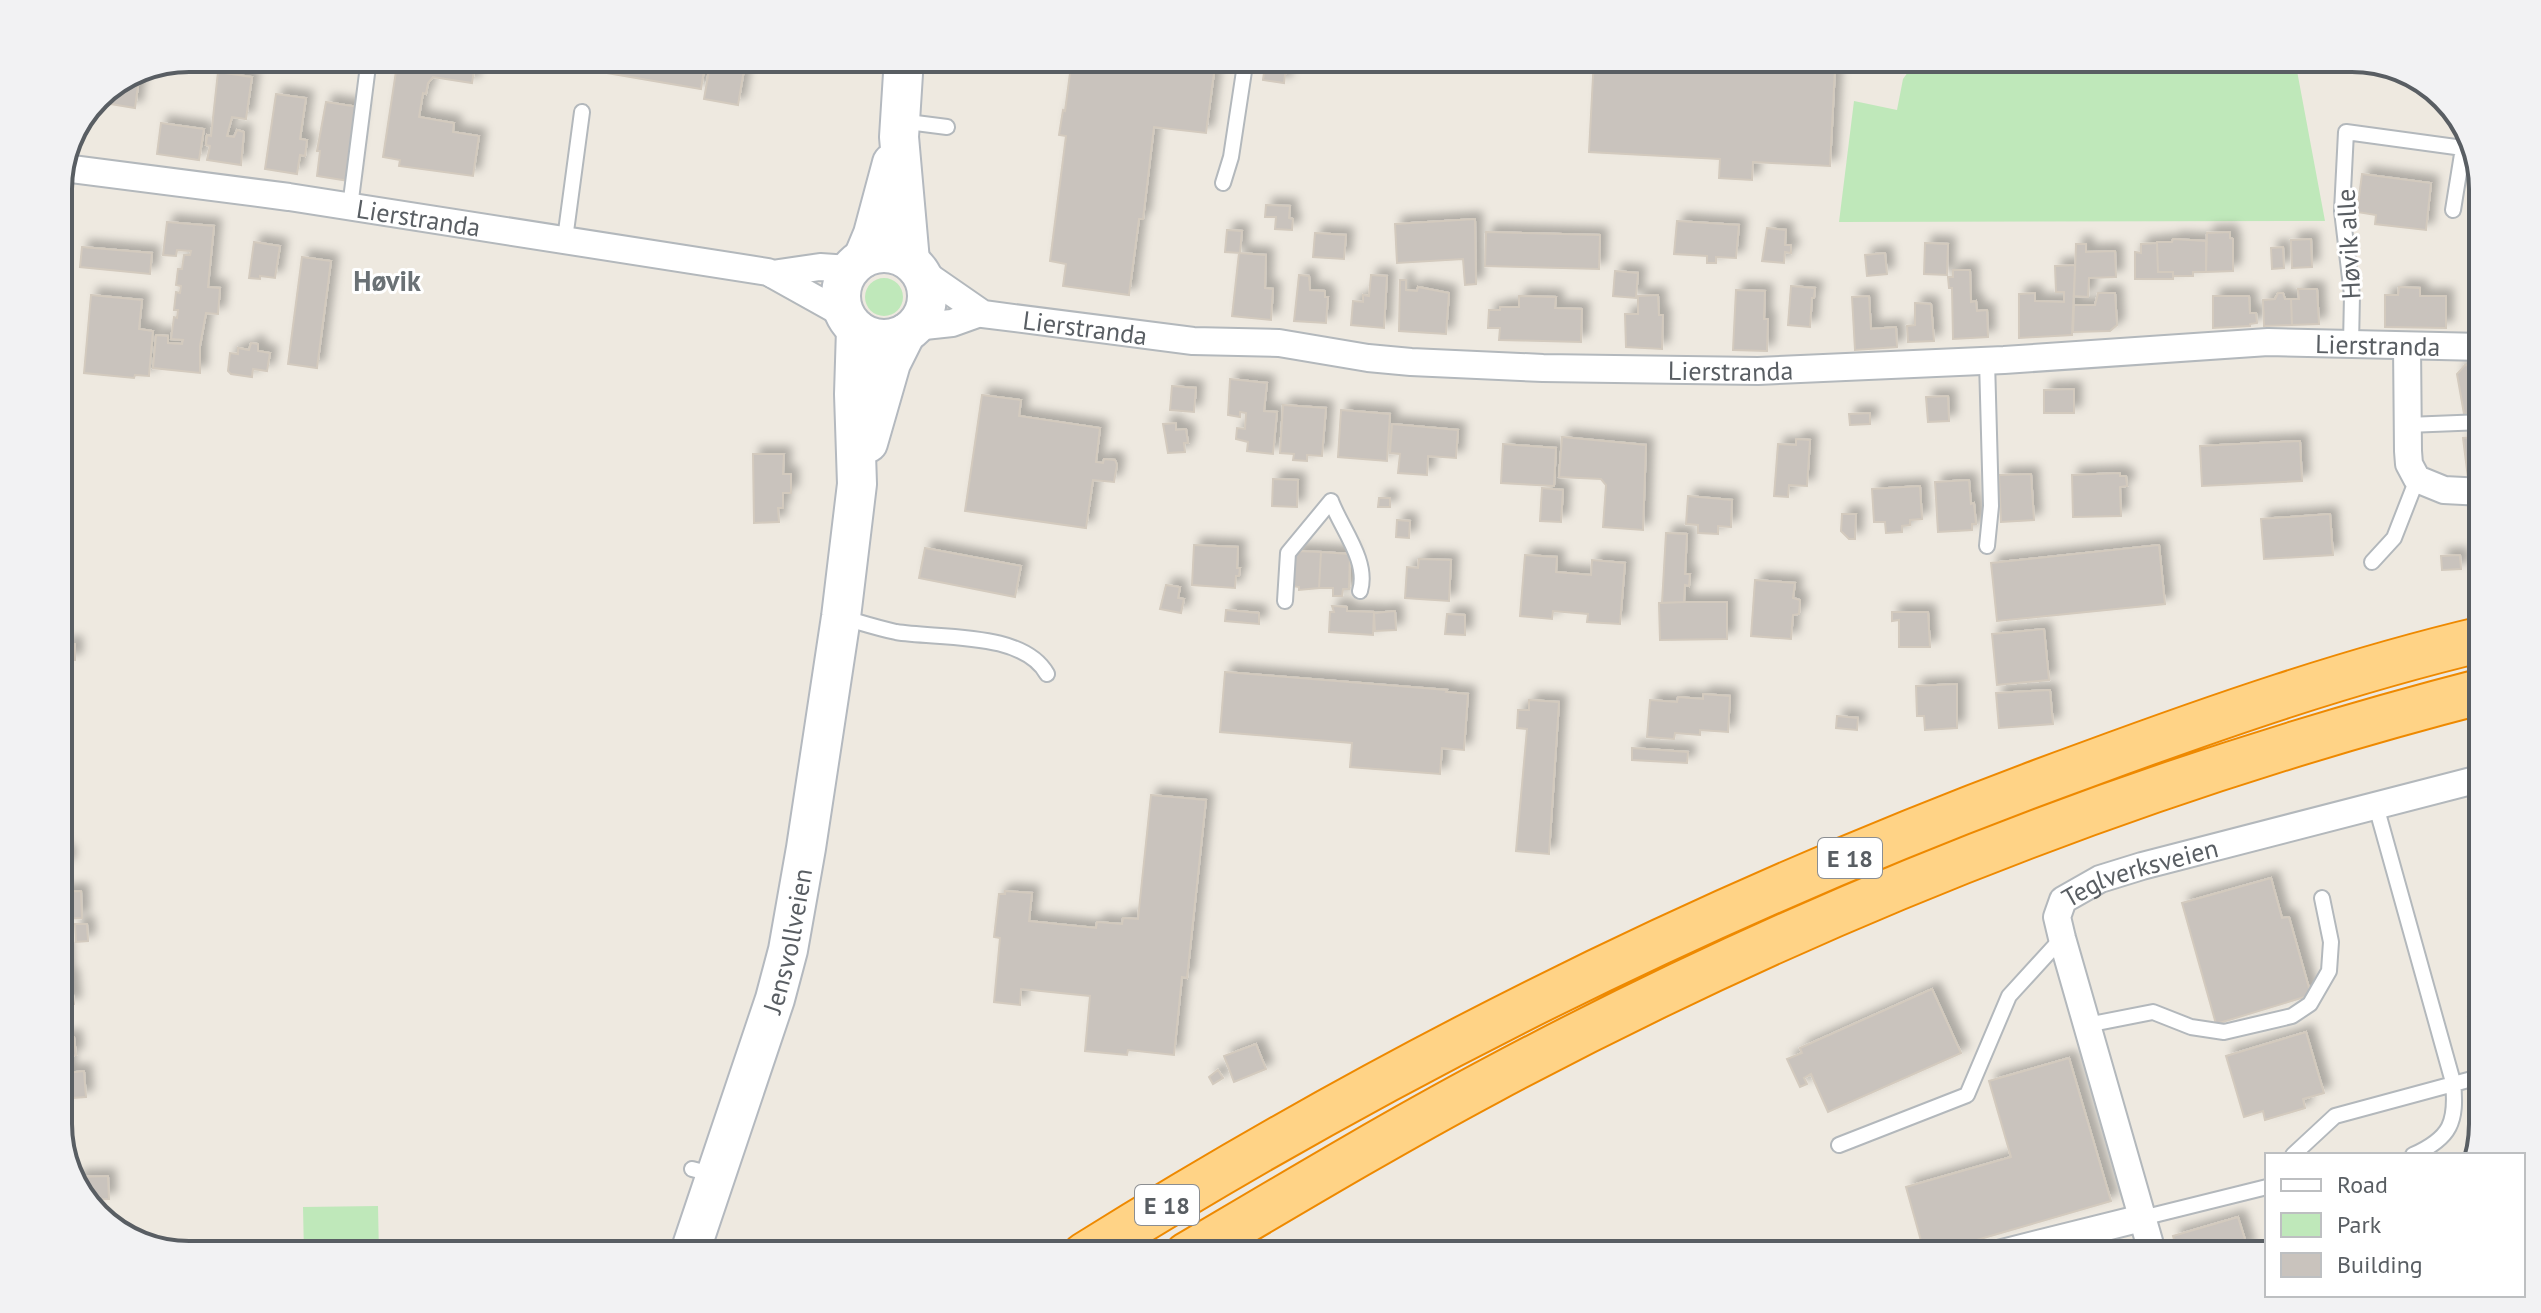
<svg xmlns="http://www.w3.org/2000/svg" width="2541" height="1313" viewBox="0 0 2541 1313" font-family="'PT Sans',sans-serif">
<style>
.green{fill:#bfe8ba}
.building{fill:#c9c3bd;stroke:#d3cabe;stroke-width:2;filter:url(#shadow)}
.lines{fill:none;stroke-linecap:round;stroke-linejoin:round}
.lane-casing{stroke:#b3b8bc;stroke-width:18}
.street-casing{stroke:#b3b8bc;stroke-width:30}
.secondary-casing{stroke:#b4b9bf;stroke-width:42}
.highway-casing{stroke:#ee8900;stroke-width:48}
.lane{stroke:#fff;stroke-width:14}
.street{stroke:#fff;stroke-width:26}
.secondary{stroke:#fff;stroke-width:38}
.highway{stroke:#ffd386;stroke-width:44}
.labels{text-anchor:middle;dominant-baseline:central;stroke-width:6;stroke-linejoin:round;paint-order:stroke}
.shield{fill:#fff;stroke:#8b8e92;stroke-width:2}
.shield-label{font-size:24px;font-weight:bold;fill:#595e63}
.street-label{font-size:26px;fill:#595e63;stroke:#fff}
.neighbourhood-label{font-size:28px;font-weight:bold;fill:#6a7175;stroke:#fff}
.rim{fill:none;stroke:#595e63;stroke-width:4}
</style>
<defs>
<filter id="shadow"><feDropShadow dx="7" dy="-7" stdDeviation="4" flood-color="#0004"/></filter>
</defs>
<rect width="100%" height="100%" fill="#eee9e0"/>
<path class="green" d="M1918,58L2295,60L2325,221L1839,222L1854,101L1897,110L1903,79Z
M865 297a19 19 0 1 1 38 0a19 19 0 1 1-38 0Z
M378,1206L379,1255H304L303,1207Z"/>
<path class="building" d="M398,58H476L472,83L433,77L428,83L426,94L423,93L419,117L454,123L453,132L479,136L473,176L399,166L400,160L383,157Z
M579,58H706L701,89L577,68Z
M711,58H746L738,105L704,99Z
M771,58H829L828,67Z
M1072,58H1216L1206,133L1154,127L1143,219H1139L1129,295L1063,286L1066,264L1050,261L1066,136L1059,135L1063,110L1065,111Z
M1266,58H1287L1284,83L1263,80Z
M1594,58H1684V61L1835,69L1830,166L1753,162L1752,180L1719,178L1720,159L1589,152Z
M218,72L252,77L246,119L232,117L227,136L234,137L237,130L244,132L241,165L207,160L210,146L206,145L207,135L211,136Z
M139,79L135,108L104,103L105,93Z
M276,94L306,98L300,139L307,140L305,156L300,155L297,174L265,169Z
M326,102L359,107L349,181L317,176L320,151H317Z
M161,123L204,129L199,160L157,154Z
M2480,171L2483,181V228L2473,227Z
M2362,174L2431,183L2426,230L2375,224L2376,215L2357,212Z
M1266,205L1290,206L1289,218L1293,219L1292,230L1275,229L1276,217H1265Z
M1475,219L1476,284L1465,285L1463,259L1397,263L1395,224Z
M1677,221L1739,225L1736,258L1716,257V263H1707V256L1674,254Z
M167,222L214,226L208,287L220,288L218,314L206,313L200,346V373L153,368L156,335L168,336V343L182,344L183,340L171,339L174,317L177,318L178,310H174L176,292L180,293L181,286L176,285L178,269H182L184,255H190L191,251L177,250L176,256L163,255Z
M1767,228L1786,230L1785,245H1791V253L1785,252L1784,263L1762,261Z
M1227,230L1242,231L1240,253L1225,252Z
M1486,232L1600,235L1599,269L1485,266Z
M2230,232V238L2233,239V271L2206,272L2207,233Z
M1315,233L1346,235L1344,259L1313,257Z
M2173,239L2206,241V272H2193V276H2173V272H2158L2157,242H2172Z
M2311,239L2312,267L2292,268L2291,240Z
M254,242L280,246L275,278L260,276V279L249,278Z
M1925,243L1948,244L1947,275L1924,274Z
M2157,243L2158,272H2173V279H2135V252L2141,253V244Z
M2076,244H2086V252L2115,251L2116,277L2089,278L2088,297L2074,296Z
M82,247L152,253L150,274L80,267Z
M2283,247L2284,268L2272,269L2271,248Z
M1239,253L1266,255L1265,288L1273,289L1271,320L1232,316Z
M1885,253L1887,274L1867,276L1865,255Z
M302,257L331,261L317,368L288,364Z
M2075,265L2072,335L2019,338V294L2035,293V301L2064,302V292H2056L2055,266Z
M1953,270H1970L1971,302L1976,301L1977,311L1987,310L1988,337L1953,339L1952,288H1949L1948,277H1953Z
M1615,271L1638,273L1636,298L1613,296Z
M1299,275L1309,276L1310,290L1325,291V297H1328L1326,323L1294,321Z
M1371,275L1387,276L1384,328L1351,325L1353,301L1363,302V295L1369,296Z
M1400,280H1406V290L1417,291L1418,287L1449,293L1446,334L1399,331Z
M1791,286L1815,288L1814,298H1812L1810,327L1788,325Z
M2399,287L2420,288V296H2446V328L2385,327V295H2398Z
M2298,289H2317L2319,324L2292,325L2291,299H2299Z
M1736,290L1765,291L1764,319H1768L1767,351L1733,350Z
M2098,293H2115L2117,325L2110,331L2073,332L2074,305H2095Z
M2278,293H2283L2285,299H2291L2292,325L2264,326L2263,300L2275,299Z
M91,295L142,300L139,329L153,331L149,376L135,375L134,378L84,373Z
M1658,295L1659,315H1663L1662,349L1626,347L1625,314H1638V296Z
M1519,296L1556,297L1555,308L1582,309L1581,342L1499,340L1500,328H1488L1489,310H1500V307H1519Z
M1869,296L1871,329L1896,327L1897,347L1855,350L1852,297Z
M2213,296H2249L2250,313H2256L2257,323L2250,324V326L2213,328Z
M2473,297H2483V326H2472Z
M1915,303L1931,304L1934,341L1908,342L1907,326L1915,325Z
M251,343L258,344V351L270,353L267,371L253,369L252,377L231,374L228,371L230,353L238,354V348L249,350Z
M2465,365L2483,366V413L2464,414L2457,374Z
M1230,379L1267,383L1264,411L1277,412L1273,454L1247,451L1248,442L1236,439L1237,428L1245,429L1246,413L1240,412V417L1228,415Z
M1172,386L1196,388L1194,412L1170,410Z
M2074,389V413H2044V390Z
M982,395L1021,400L1019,416L1100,428L1096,462L1103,463L1104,459L1115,460L1117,465L1114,482L1093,480L1086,528L965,511Z
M1948,396L1949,421L1928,422L1926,397Z
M1283,405L1326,408L1322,456L1307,455V461L1293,460L1294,454L1280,453Z
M1341,410L1390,414L1387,461L1338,457Z
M1870,413V424L1850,425L1849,414Z
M1176,423V430L1186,429L1188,443H1184L1185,452L1168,453L1163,424Z
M1392,424L1458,430L1456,458L1428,456L1427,475L1398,473L1400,454L1390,453Z
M2483,436V477L2468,478L2463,438Z
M1562,437L1646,445L1643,530L1603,527L1606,485L1601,479L1559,477Z
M1796,439L1810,440L1807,486L1789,485L1788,497L1774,496L1778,444L1796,445Z
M2300,441L2302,481L2202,486L2200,446Z
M1503,444L1556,448L1554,486L1501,483Z
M753,454H784L783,474H791V493H783V508H778L779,522L754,523Z
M2120,473V476H2126L2127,486L2120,487L2121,516L2073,517L2072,475Z
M2031,474L2034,520L2001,522L1999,475Z
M1273,479L1298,480L1297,507L1272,506Z
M1969,480L1971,504L1974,503L1976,524H1972V530L1938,532L1935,482Z
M1920,486L1922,519L1910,520V525L1902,526V532L1886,533L1885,522H1874L1872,489Z
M1542,488L1563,490L1561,522L1540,521Z
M1688,496L1732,500L1731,527L1718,526V534L1698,533V525L1686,524Z
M1379,498H1390V507H1378Z
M1842,514H1856L1855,539H1849L1841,531Z
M2330,514L2333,555L2264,559L2261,519Z
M1397,520L1410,521L1409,538L1396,537Z
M1666,533L1687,534L1685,574H1690L1689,586L1685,585L1684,602L1662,603Z
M1194,545L1238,547L1237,568H1240L1239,576H1236L1235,588L1192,585Z
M2159,545L2165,604L1997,621L1991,563Z
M925,548L1021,566L1015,597L919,578Z
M1294,551L1321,552L1319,588L1299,590V587L1292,586Z
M1321,552L1350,554L1349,589H1343L1342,596H1333V588H1319Z
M1525,555L1557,557L1556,572L1591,575L1592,560L1625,563L1620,624L1587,622L1588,614L1553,611L1552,619L1520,616Z
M2460,555L2461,569L2442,570L2441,556Z
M1419,559L1451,560L1449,601L1405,598L1407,567L1418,568Z
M1755,580L1795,583L1793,598L1800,600L1799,614L1793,615L1791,639L1751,636Z
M1166,585L1180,587L1178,598L1184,599L1181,613L1160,609Z
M1684,602H1727V639L1660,640L1659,603Z
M1332,606L1347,607V611L1374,612L1373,635L1329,632L1330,612H1334Z
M1226,610L1259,613V624L1225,621Z
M1395,611L1396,630L1375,631L1374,613Z
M1892,612H1928L1930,647H1899V620L1892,621Z
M1447,614L1465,615V635L1445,634Z
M2044,629L2049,680L1997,685L1992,634Z
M64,644H75V660H64Z
M1225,672L1447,690L1446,692L1468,694L1464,750L1442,748L1440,774L1350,767L1352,743L1220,732Z
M1957,684V728L1925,730L1924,716H1917L1916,686Z
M2050,690L2053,724L1999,728L1996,693Z
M1703,694L1730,696L1728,732L1700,730V735L1675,733L1674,739L1647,737L1650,700L1677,702L1678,697L1703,699Z
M1529,700L1559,702L1549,854L1516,851L1527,729L1517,728L1518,710H1529Z
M1837,716L1858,718L1857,730L1836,728Z
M1632,748L1688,752L1687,763L1632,760Z
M1151,795L1206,800L1187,978L1182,977L1174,1055L1128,1050L1127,1055L1085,1051L1090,996L1021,989L1020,1005L994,1002L1000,938L994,937L999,894H1005V891L1032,893L1029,921L1096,928L1097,922L1122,924L1123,918L1138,919Z
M61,846L62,853H68V865L58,867V847Z
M2271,878L2282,918L2289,917L2311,995L2216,1024L2182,903Z
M81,891L82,918L58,919V892Z
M2483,896V941L2476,942L2468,899Z
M75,924H87L88,941L76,942Z
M65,945L67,976H71L74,1004L58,1005V946Z
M1932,989L1961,1053L1828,1112L1811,1074L1804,1078L1807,1084L1800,1087L1787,1059L1802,1053L1800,1048Z
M2483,1012V1051L2479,1052L2468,1017Z
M2306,1032L2324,1093L2303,1099L2305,1108L2265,1120L2263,1111L2244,1117L2226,1056Z
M74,1037L76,1055L68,1056L69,1072L58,1073V1038Z
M1256,1044L1266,1069L1234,1082L1224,1056Z
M2069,1058L2111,1201L1925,1255L1906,1187L2011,1157L1989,1081Z
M1218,1070L1223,1078L1213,1084L1209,1077Z
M84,1071L86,1097L58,1099V1074Z
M108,1176L109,1199L83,1200L80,1197L76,1177Z
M2238,1217L2248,1249L2227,1255H2178L2173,1236Z
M2096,1244L2099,1255H2060Z"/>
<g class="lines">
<g class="lane-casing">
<path id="lane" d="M900,121L947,127
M1223,183L1231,157L1246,58
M350,207L369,58
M565,239L582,112
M2351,344L2352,295L2342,211L2346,132L2463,148L2453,210
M2407,425L2483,422
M1331,501C1341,528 1369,561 1360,591
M1987,546L1991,506L1987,361
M2372,562L2394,538L2417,479
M1285,601L1288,553L1331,501
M841,617C859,622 877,628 896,632C939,639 1023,631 1047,674
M2376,806L2453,1082C2457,1122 2451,1138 2413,1155
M2087,1025L2153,1012L2191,1027L2224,1032L2292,1016L2310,1004L2329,971L2331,942L2322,898
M1839,1145L1967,1095L2009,996L2062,938
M2293,1155L2335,1116L2483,1076
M692,1169L715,1175
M2142,1218L2267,1187"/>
</g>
<g class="street-casing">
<g id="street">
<path id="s1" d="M64,168L289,197L768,272L845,315"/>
<path id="s2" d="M918,269L983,314L1193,341L1279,343L1368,358L1411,362L1543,368L1758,371L2004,360L2268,342L2483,347"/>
<path d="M772,274L820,267L850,269"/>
<path d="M915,327L952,323L980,313"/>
<path d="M2407,346L2408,451L2409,464L2417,479L2444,490L2483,492"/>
<path d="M1994,1255L2142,1218"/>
<path id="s3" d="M2153,1255L2062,938L2057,917L2063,900L2100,879L2142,866L2483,778"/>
</g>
</g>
<g class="secondary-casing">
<g id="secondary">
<path d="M904,58L899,137L910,261"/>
<circle cx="884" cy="296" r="43"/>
<path d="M863,258L873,234L892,163"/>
<path d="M868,443L891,363L906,333"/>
<path id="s4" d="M689,1255L775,999L788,950L806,848L841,617L857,484L854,394L856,329"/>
</g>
</g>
<g class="highway-casing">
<path id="highway" d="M1085,1255C1400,1058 1737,892 2086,765C2216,717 2348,671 2483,639
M1187,1255C1287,1196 1387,1136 1490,1081C1804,913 2138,780 2483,691"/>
</g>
<use href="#lane" class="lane"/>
<use href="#street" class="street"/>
<use href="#secondary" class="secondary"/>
<use href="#highway" class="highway"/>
</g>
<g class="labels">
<g class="shield">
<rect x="1818" y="838" width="64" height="40" rx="6"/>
<rect x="1135" y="1185" width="64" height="40" rx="6"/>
</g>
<g class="shield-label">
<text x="1850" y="858">E 18</text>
<text x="1167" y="1205">E 18</text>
</g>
<g class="street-label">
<text stroke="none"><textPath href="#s1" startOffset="358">Lierstranda</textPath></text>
<text transform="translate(2348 244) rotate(-93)">Høvik alle</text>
<text stroke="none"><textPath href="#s2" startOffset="182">Lierstranda</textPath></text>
<text stroke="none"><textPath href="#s2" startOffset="1478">Lierstranda</textPath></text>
<text stroke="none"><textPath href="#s2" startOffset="830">Lierstranda</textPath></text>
<text stroke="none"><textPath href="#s3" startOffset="452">Teglverksveien</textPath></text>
<text stroke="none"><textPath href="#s4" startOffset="330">Jensvollveien</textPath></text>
</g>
<g class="neighbourhood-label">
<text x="387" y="280">Høvik</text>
</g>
</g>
<path d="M0 0H2541V1313H0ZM189 72H2352A117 117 0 0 1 2469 189V1124A117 117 0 0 1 2352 1241H189A117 117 0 0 1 72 1124V189A117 117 0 0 1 189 72Z" fill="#f2f2f3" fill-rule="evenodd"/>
<path class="rim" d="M189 72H2352A117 117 0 0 1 2469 189V1124A117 117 0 0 1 2352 1241H189A117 117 0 0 1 72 1124V189A117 117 0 0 1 189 72Z"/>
<rect x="2265" y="1153" width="260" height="144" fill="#ffffff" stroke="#bdbfc1" stroke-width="2"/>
<rect x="2281" y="1179" width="40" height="12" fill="#ffffff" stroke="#bdbfc1" stroke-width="2"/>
<text x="2337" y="1193" font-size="24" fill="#595e63">Road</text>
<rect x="2281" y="1213" width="40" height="24" fill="#bfe8ba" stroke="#bdbfc1" stroke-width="2"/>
<text x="2337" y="1233" font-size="24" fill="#595e63">Park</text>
<rect x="2281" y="1253" width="40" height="24" fill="#c9c3bd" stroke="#bdbfc1" stroke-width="2"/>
<text x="2337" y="1273" font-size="24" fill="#595e63">Building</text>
</svg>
